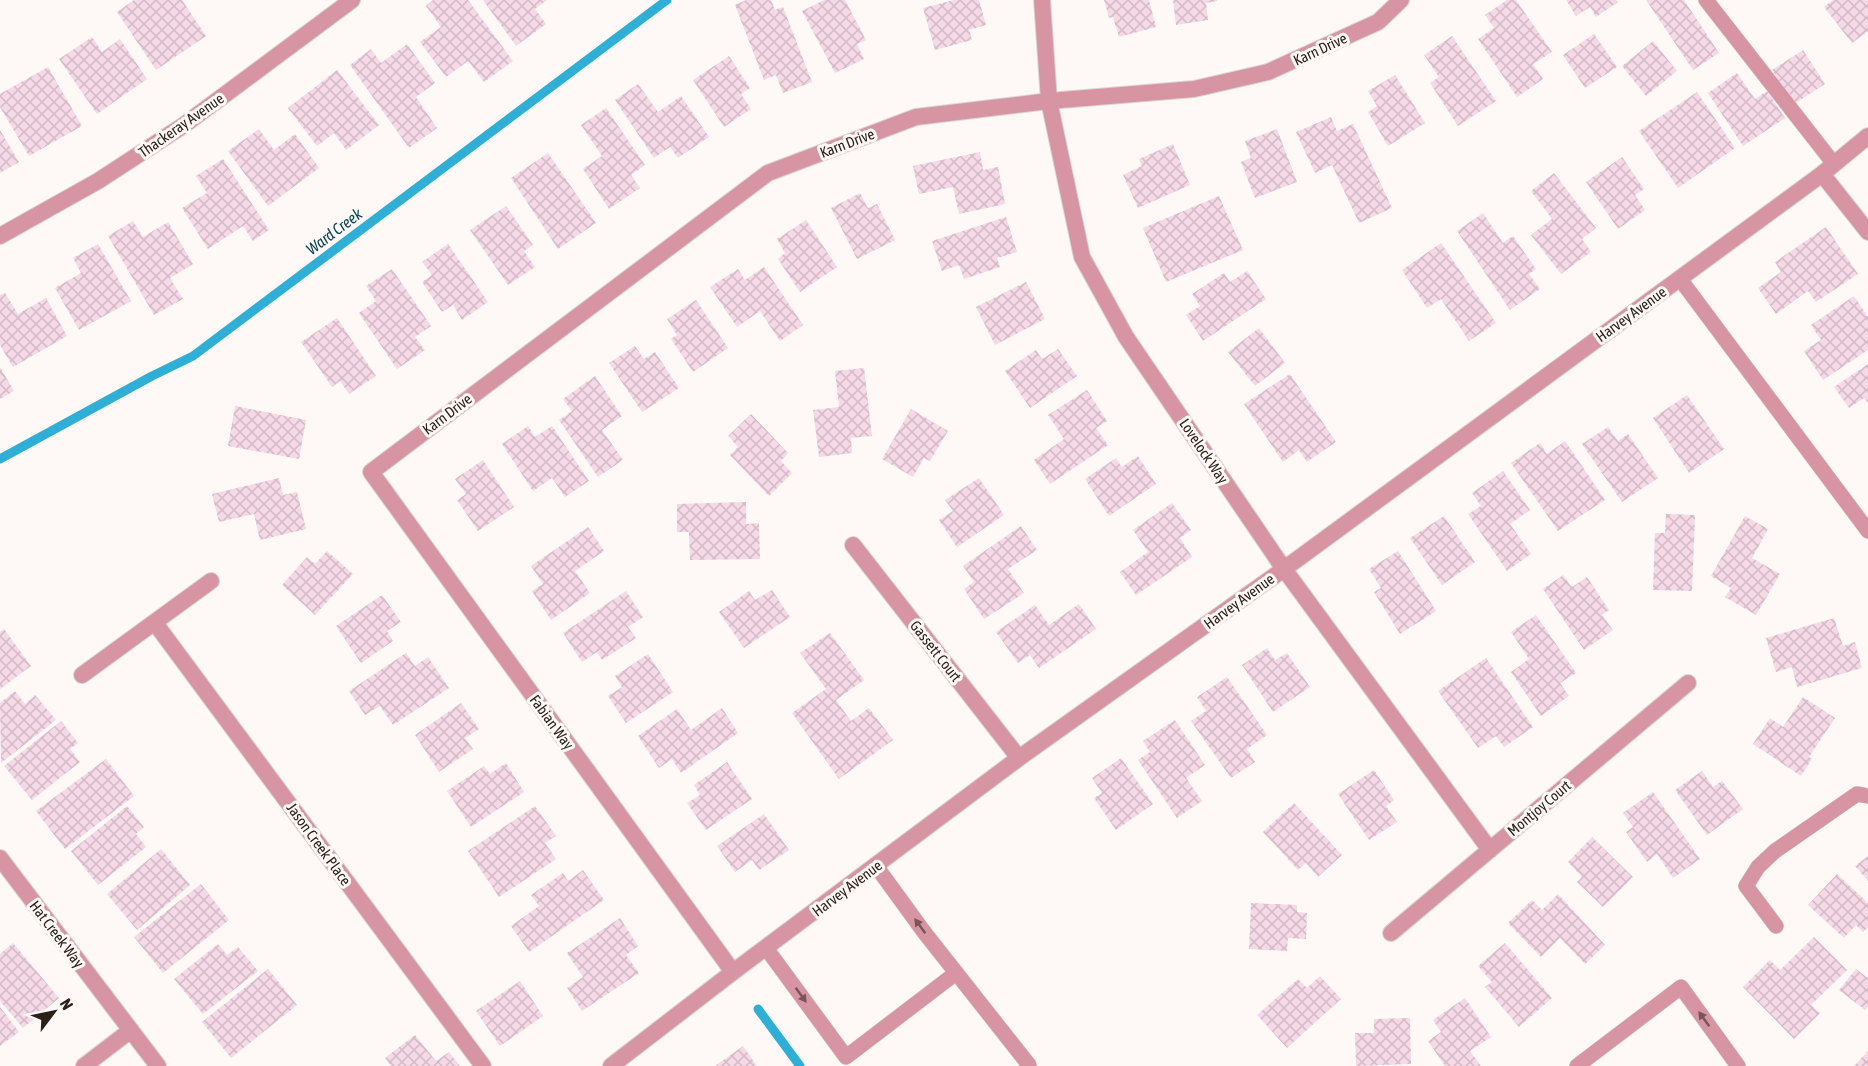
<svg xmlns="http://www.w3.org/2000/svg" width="1868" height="1066" viewBox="0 0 1868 1066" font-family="'Asap Condensed',sans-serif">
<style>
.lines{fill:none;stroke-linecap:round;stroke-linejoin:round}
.stream{stroke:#2fafd6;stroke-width:9}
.building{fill:url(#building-cross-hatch)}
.service-casing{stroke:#dcd6d3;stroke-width:16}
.minor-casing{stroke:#dcd6d3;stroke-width:18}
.service{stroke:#d795a3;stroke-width:15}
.minor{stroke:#d795a3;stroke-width:16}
.oneway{fill:#785558}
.labels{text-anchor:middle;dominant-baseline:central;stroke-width:6;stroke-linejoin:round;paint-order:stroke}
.street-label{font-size:15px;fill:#2a211b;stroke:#fef9f6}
.water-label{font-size:16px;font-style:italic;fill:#0c4252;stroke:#fef9f6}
</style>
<defs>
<pattern id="building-cross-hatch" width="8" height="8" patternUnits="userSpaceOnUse" patternTransform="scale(1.5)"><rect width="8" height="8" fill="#f5d9e7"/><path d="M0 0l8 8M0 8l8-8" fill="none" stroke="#d2bac6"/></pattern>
</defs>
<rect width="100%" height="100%" fill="#fef9f6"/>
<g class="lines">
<path class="stream" d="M0,459L152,376L193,356L667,0
M758,1009L800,1066"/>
</g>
<path class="building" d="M134,0H182L206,36L156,70L117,12Z
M433,0H468L513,61L484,82L468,61L446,77L420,42L441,27L426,6Z
M483,0H547L535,9L546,24L516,46Z
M746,0H771L775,10L783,7L812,82L783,93L776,75L764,80L735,5Z
M824,0H845L866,40L857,44L864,59L835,73L802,11Z
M954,0H979L986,25L969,30L972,40L935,50L923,8Z
M1104,0H1149L1156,27L1119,37L1113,17L1109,18Z
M1173,0H1217V1L1206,3L1208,20L1176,25Z
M1507,0H1516L1552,52L1533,64L1543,79L1517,97L1478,39L1494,28L1485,15Z
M1566,0H1616L1618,2L1596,17L1590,7L1576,16Z
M1646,0H1684L1719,53L1693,70Z
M1833,0H1868V31L1852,43L1824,7Z
M1594,34L1617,67L1585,88L1563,55Z
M1452,36L1496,101L1458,126L1430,83L1439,77L1424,55Z
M92,37L102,52L120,39L147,79L97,114L59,59Z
M1653,41L1677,71L1646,96L1622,66Z
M407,44L435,83L416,97L437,128L409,148L350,65L371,49L381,63Z
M1803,50L1825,84L1794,104L1772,70Z
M729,56L750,88L741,94L751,109L724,127L693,80Z
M48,67L82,126L29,156L0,107V94Z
M337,70L379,125L346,150L334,133L317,146L288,108Z
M1737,73L1755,99L1767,91L1785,118L1743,146L1708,93Z
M1395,75L1425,123L1388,146L1368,112L1377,106L1368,91Z
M638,84L658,112L681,96L709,137L678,158L670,147L654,158L615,100Z
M1697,92L1735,148L1678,188L1639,131Z
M606,108L645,165L631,175L640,188L609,209L583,169L602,156L581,125Z
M1331,117L1337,131L1353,124L1392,208L1359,223L1332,165L1315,173L1296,132Z
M259,129L274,150L295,134L319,168L268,206L228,151Z
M1277,129L1297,182L1255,198L1241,162L1251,158L1245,141Z
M0,130L19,162L0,173Z
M1173,144L1190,185L1138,208L1123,175L1142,166L1139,159Z
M980,152L983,170L998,167L1005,204L959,214L953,187L919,194L913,166Z
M548,153L596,223L558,249L511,178Z
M1622,157L1644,189L1635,195L1645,210L1618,229L1586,182Z
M223,159L269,230L253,241L243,226L208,249L182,208L207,193L196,176Z
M1554,173L1596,228L1582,239L1591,252L1561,274L1531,235L1552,219L1531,191Z
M860,193L868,208L877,204L895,240L857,259L831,208Z
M1219,196L1243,250L1166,282L1143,228Z
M506,206L533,245L524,251L535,267L508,285L470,230Z
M1483,213L1503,243L1513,236L1536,269L1529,274L1540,289L1510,310L1457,231Z
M1006,217L1017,252L997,258L1000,267L964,279L959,265L942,271L932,241Z
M806,220L837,267L800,292L778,259L785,253L777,239Z
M133,221L143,237L168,222L193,264L170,278L183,299L154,315L108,236Z
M1826,227L1858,274L1816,302L1808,291L1776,314L1758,288L1781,272L1775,262Z
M1441,243L1496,323L1469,341L1441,299L1427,308L1402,270Z
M98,244L131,301L79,330L55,288L81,273L73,258Z
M448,244L488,302L462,320L453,305L442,312L422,282L432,275L422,262Z
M764,267L803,325L780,341L760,311L737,327L710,287L738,269L745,280Z
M392,269L431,326L415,337L425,350L397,369L359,313L376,301L366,286Z
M1247,271L1266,299L1203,341L1186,315L1200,306L1192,294L1224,273L1230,282Z
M1026,282L1045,319L995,345L976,307Z
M5,293L18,314L46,298L67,336L13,367L0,345V295Z
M1854,296L1868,317V350L1823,380L1804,351L1821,340L1811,325Z
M696,300L728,348L693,372L671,339L677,335L667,319Z
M337,318L376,376L349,394L340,381L332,387L301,342Z
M1259,328L1285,363L1255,386L1228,352Z
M635,346L644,359L655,352L679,388L642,412L609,363Z
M1058,349L1077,376L1030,408L1005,371L1036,350L1042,359Z
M1868,364V403L1864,398L1849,408L1834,387Z
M0,367L14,391L0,399Z
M864,368L872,436L851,438L852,453L819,457L813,410L839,407L835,371Z
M1290,374L1336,442L1307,462L1299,450L1283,462L1244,404Z
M595,376L622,416L602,430L623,460L598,477L559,420L572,411L563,399Z
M1087,390L1107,421L1096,428L1108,445L1050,484L1034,460L1064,439L1048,415Z
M1687,395L1724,449L1689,473L1653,418Z
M235,406L306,420L299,459L228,446Z
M911,409L948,431L930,461L924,458L913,477L882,459Z
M751,414L788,453L781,461L792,473L769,496L730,455L738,447L728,436Z
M528,426L535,437L552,426L589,481L565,497L552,478L533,491L502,444Z
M1608,427L1618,441L1628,434L1658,478L1622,502L1582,444Z
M1565,441L1605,500L1558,531L1511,463L1540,443L1547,454Z
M1138,456L1156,484L1109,516L1085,479L1116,458L1122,467Z
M483,460L514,507L478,531L457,500L466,494L455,479Z
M1503,471L1530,510L1510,524L1531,554L1507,571L1468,514L1481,506L1472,493Z
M279,478L283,495L297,492L306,529L260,540L254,514L219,522L212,494Z
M979,478L1004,515L957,547L939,520L953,511L945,500Z
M746,502V524L759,523L760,559L690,560L689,532H677V504Z
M1172,503L1191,530L1180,538L1192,557L1136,595L1120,572L1148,552L1133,530Z
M1666,514L1695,515L1692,591L1653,590L1655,533H1665Z
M1444,516L1475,562L1442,585L1410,538Z
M1745,516L1768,529L1752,558L1780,574L1756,615L1725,597L1731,588L1711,576Z
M1021,526L1037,550L1008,569L1024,593L984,619L964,589L974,582L963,566Z
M588,527L604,551L575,571L590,593L551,620L532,591L543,584L531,566Z
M327,551L353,574L315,615L282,585L307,557L315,564Z
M1398,551L1436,611L1400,634L1374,592L1381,588L1369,569Z
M1563,575L1572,587L1587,577L1609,610L1602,615L1613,630L1584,650L1543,589Z
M772,590L790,617L744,648L719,612L749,591L755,600Z
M626,591L643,617L628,627L636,638L602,660L597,652L582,662L563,633Z
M382,595L401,622L387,631L393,641L361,663L336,626Z
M1079,604L1096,629L1039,668L1030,655L1018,663L996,632L1035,605L1049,625Z
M1536,615L1576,673L1560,683L1569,696L1541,716L1511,672L1529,659L1511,632Z
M1834,618L1843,646L1855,642L1862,668L1797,687L1792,667L1776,672L1766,638Z
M4,629L31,666L0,689V632Z
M830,633L864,680L836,700L851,721L869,708L893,740L839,779L792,713L826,689L800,653Z
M1267,648L1275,660L1287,653L1310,687L1273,712L1242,665Z
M406,653L415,666L428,657L449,688L393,725L380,706L365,715L349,691Z
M648,654L673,692L626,723L608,696L622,687L615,676Z
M1486,658L1533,727L1504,747L1496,736L1478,748L1438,691Z
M1227,677L1267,735L1247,749L1255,762L1231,778L1191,721L1206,711L1197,697Z
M15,691L25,704L35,695L56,720L1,763L0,703Z
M1803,697L1835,718L1809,757L1812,759L1801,776L1753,744L1770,718L1783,727Z
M461,703L479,729L465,738L473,749L439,772L415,735Z
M722,708L738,733L681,773L672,759L659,768L638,736L677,709L691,730Z
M1175,720L1205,765L1186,778L1202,801L1177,818L1138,760L1150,752L1143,741Z
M61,721L78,743L70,749L80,762L32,800L4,766Z
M1121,758L1153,804L1116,830L1094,798L1102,793L1092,778Z
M106,759L134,796L65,849L36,811Z
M727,762L752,799L706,830L687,803L700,795L694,785Z
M506,763L524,792L471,827L447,791L484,766L490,774Z
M1374,770L1394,800L1386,806L1397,822L1369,840L1338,794Z
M1702,771L1713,787L1722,781L1743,809L1707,835L1675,790Z
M1653,792L1700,859L1673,878L1657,854L1647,862L1626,832L1633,827L1623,813Z
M1294,803L1342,855L1318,877L1306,863L1298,870L1263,832Z
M127,806L144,827L136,834L146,847L98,885L71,851Z
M535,806L556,836L545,843L556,859L499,897L468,851Z
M764,814L789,850L759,870L752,860L735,872L717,846Z
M1592,837L1633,877L1603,907L1577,882L1582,877L1568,862Z
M161,849L190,885L137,930L107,894Z
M1868,856V881L1855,866Z
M583,870L604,900L529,952L511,926L539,906L531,895L563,873L568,881Z
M1837,874L1868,903V927L1863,932L1856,925L1844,938L1808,905Z
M201,884L229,920L163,973L134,937Z
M1558,894L1605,945L1585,964L1560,938L1541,957L1508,923L1532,900L1542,910Z
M1251,903L1297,905V912L1307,913L1306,939L1288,938L1287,951L1249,949Z
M620,918L638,946L626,955L639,973L582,1011L567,988L583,977L567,953Z
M1814,937L1847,970L1811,1005L1820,1013L1794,1039L1743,987L1770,960L1780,970Z
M13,943L59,998L23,1028L0,1001V954Z
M1505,943L1552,998L1519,1027L1485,987L1492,982L1478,966Z
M218,944L227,955L238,947L258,971L203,1014L174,979Z
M268,969L297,1005L231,1058L202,1022Z
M1856,969L1868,978V1007L1865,1010L1839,990Z
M1320,976L1341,999L1287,1048L1257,1015L1298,979L1307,988Z
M520,981L543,1016L500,1046L476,1011Z
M1465,998L1491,1037L1470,1051L1481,1066H1445L1428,1041L1441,1032L1433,1020Z
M0,1007L19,1032L0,1046Z
M1410,1018L1411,1064L1356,1066L1355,1033H1374V1019Z
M415,1035L436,1061L449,1052L460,1066H391L385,1058Z
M743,1046L757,1066H715Z
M1868,1051V1066H1854Z"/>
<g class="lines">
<g class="service-casing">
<path id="service" d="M1706,0L1834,164
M1680,279L1868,531
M876,866L924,932L1029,1065
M1776,926L1746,886L1758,867L1775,851L1857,794L1868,796
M766,948L846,1057L956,973
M1577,1066L1681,987L1738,1066"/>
</g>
<g class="minor-casing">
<path id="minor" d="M1042,0L1049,101L1082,257L1126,337L1284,569L1490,850
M1822,174L1868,232
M0,236L98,181L184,125L352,0
M853,545L1019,758
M155,623L483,1066
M82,675L211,581
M0,858L158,1066
M1391,933L1688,683
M733,972L371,472L768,173L916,117L1049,101L1194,89L1268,72L1378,22L1401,0
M84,1066L131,1030
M611,1066L733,972L1019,758L1284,569L1822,174L1868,136"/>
</g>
<use href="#service" class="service"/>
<use href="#minor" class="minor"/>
</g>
<defs><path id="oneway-solid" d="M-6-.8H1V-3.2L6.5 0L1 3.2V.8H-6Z" transform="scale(1.5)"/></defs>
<g class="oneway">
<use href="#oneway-solid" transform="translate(920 926) rotate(-126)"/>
<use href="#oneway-solid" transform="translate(801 995) rotate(54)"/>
<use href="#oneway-solid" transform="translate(1704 1019) rotate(-126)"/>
</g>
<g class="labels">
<g class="street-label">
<text transform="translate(1320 49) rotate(-25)">Karn Drive</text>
<text transform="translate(181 125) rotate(-35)">Thackeray Avenue</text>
<text transform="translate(847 143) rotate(-21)">Karn Drive</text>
<text transform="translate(1631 314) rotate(-36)">Harvey Avenue</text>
<text transform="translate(447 414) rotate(-37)">Karn Drive</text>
<text transform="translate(1204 451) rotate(56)">Lovelock Way</text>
<text transform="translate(1239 601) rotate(-36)">Harvey Avenue</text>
<text transform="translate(936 651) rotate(52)">Gassett Court</text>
<text transform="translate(552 722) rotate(54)">Fabian Way</text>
<text transform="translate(1539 808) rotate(-40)">Montjoy Court</text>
<text transform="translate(319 844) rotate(54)">Jason Creek Place</text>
<text transform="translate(847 888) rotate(-37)">Harvey Avenue</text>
<text transform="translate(57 934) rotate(53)">Hat Creek Way</text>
</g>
<g class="water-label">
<text transform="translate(334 231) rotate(-37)">Ward Creek</text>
</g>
</g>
<g transform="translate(54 1012) rotate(58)" stroke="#fef9f6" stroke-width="4.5" paint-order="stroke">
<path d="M0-4.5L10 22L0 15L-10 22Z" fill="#2a211b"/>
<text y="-9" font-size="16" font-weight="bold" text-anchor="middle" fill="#2a211b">N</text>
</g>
</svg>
